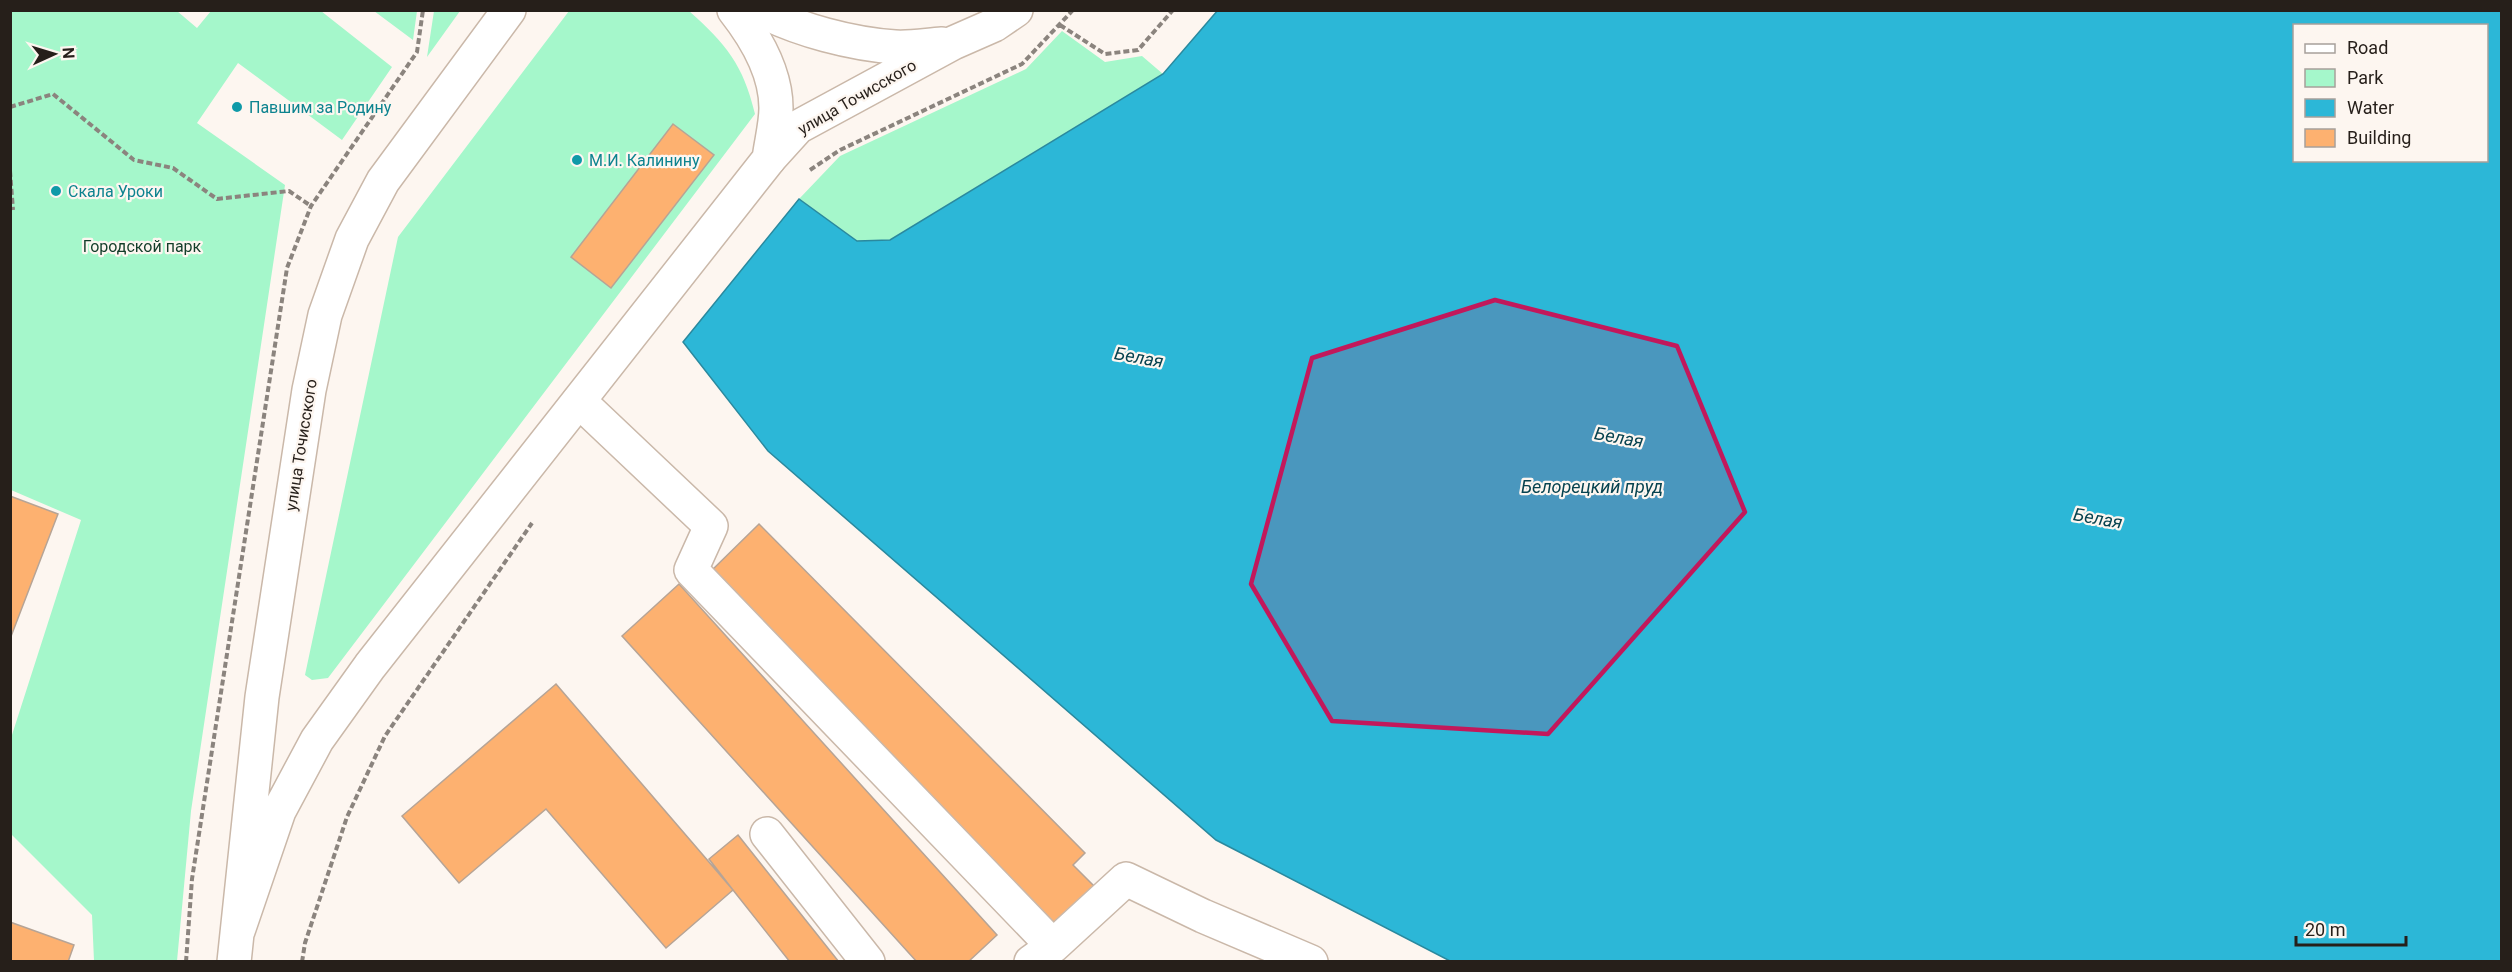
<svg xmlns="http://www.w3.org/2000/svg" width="2512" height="972" viewBox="0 0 2512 972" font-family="Roboto,sans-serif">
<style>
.green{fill:#a5f7cb}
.water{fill:#2cb7d7;stroke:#2a899e;stroke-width:1.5;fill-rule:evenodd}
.building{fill:#fdb170;stroke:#b6a496;stroke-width:1.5}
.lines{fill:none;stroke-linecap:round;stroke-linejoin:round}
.minor-casing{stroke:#cab8a9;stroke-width:36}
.major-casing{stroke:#cab8a9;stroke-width:36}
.path{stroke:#8b847e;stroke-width:4;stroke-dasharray:6 3;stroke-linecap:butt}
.minor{stroke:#fff;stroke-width:33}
.major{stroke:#fff;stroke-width:33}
.marked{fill:#c2185b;fill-opacity:0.2;stroke:#c2185b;stroke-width:4.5;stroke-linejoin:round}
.culture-dot{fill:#0f9aa8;stroke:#fdf6f0;stroke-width:2}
.labels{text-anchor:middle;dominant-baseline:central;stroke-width:4.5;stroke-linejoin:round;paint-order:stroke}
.street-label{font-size:16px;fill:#261f1a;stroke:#fdf6f0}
.culture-label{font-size:16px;fill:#0d838f;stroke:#fdf6f0;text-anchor:start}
.park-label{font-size:16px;fill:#123d29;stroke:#fdf6f0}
.water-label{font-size:18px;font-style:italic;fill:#074350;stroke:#fdf6f0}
</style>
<rect width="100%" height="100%" fill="#fdf6f0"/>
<path class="green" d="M10,11H177L197,28L211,11H321L392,67L342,140L238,63L197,123L285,185L191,811L177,961H94L92,915L11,834V738L81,520L11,490Z
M374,11H417L413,40Z
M434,11H460L427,57Z
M569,11H689C726,44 743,64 755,114L328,678L312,680L305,675L398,237Z
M1062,31L1105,62L1142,56L1163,74L890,240L857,241L799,199L840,156L1026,69Z"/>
<path class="water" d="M1218,10L2501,11V961H1450L1216,840L768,451L683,342L799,199L857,241L890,240L1163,74ZM2294,26H2486V160H2294Z"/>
<path class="building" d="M673,124L714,155L611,288L571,257Z
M10,496L58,514L10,639Z
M759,524L1085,853L1073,865L1098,890L1059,929L707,575Z
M679,584L997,935L968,962H917L622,636Z
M556,684L733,890L666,948L546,809L459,883L402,816Z
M738,835L839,962H790L733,890L709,859Z
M10,922L74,945L68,962H10Z"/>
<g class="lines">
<g class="minor-casing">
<path id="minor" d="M760,10C798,30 852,44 895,47C910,48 927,45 942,44
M769,159L798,127L953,43L994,25L1016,10
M579,401L711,526L691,570L1053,946L1031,962
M767,834L868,962
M1053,946L1126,879L1203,916L1311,962"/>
</g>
<g class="major-casing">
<path id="major" d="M238,931L279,811L317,740L370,666L769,159C771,143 776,124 776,108C776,72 756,38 734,10
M234,962L262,697L309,390L325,315L352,239L383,181L509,10"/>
</g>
<path class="path" d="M1060,25L1105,54L1138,50L1173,10
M10,107L53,94L134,160L173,168L217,199L289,191L311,206
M810,170L840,150L1022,64L1073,10
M10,171L13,210
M186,962L192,879L287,268L311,206L417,52L423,10
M302,962L305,943L347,817L385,736L532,523"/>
<use href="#minor" class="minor"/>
<use href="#major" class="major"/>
</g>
<path class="marked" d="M1495,300L1677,346L1745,512L1548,734L1332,721L1251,584L1312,358Z"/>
<g class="culture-dot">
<circle cx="237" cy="107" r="6"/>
<circle cx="577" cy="160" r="6"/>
<circle cx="56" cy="191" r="6"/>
</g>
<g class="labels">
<g class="street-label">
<text transform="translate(857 97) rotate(-30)">улица Точисского</text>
<text transform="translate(301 445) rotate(-81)">улица Точисского</text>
</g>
<g class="culture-label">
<text x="249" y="107">Павшим за Родину</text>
<text x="589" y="160">М.И. Калинину</text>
<text x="68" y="191">Скала Уроки</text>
</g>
<g class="park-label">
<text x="142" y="246">Городской парк</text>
</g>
<g class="water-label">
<text transform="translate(1139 357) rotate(10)">Белая</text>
<text transform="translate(1619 437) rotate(10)">Белая</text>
<text x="1592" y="486">Белорецкий пруд</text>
<text transform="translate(2098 518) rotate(10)">Белая</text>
</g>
</g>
<rect width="2512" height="972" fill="none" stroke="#261f1a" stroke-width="24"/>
<rect x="2293" y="24" width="195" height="138" fill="#fdf6f0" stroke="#a7a09a" stroke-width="1.5"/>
<rect x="2305" y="44" width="30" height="9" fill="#ffffff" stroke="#a7a09a" stroke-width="1.5"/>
<text x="2347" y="54" font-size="18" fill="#261f1a">Road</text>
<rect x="2305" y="69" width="30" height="18" fill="#a5f7cb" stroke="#a7a09a" stroke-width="1.5"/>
<text x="2347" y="84" font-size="18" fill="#261f1a">Park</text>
<rect x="2305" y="99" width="30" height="18" fill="#2cb7d7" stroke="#a7a09a" stroke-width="1.5"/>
<text x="2347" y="114" font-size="18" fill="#261f1a">Water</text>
<rect x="2305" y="129" width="30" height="18" fill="#fdb170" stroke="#a7a09a" stroke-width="1.5"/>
<text x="2347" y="144" font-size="18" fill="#261f1a">Building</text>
<g transform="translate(54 54) rotate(86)" stroke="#fdf6f0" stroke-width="4.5" paint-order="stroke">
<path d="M0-4.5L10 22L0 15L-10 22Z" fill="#261f1a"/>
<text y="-9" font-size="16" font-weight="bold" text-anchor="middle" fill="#261f1a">N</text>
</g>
<path d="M2296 936v9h110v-9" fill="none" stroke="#261f1a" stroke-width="3"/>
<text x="2305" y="936" font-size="18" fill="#261f1a" stroke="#fdf6f0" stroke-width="4.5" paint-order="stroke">20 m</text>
</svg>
